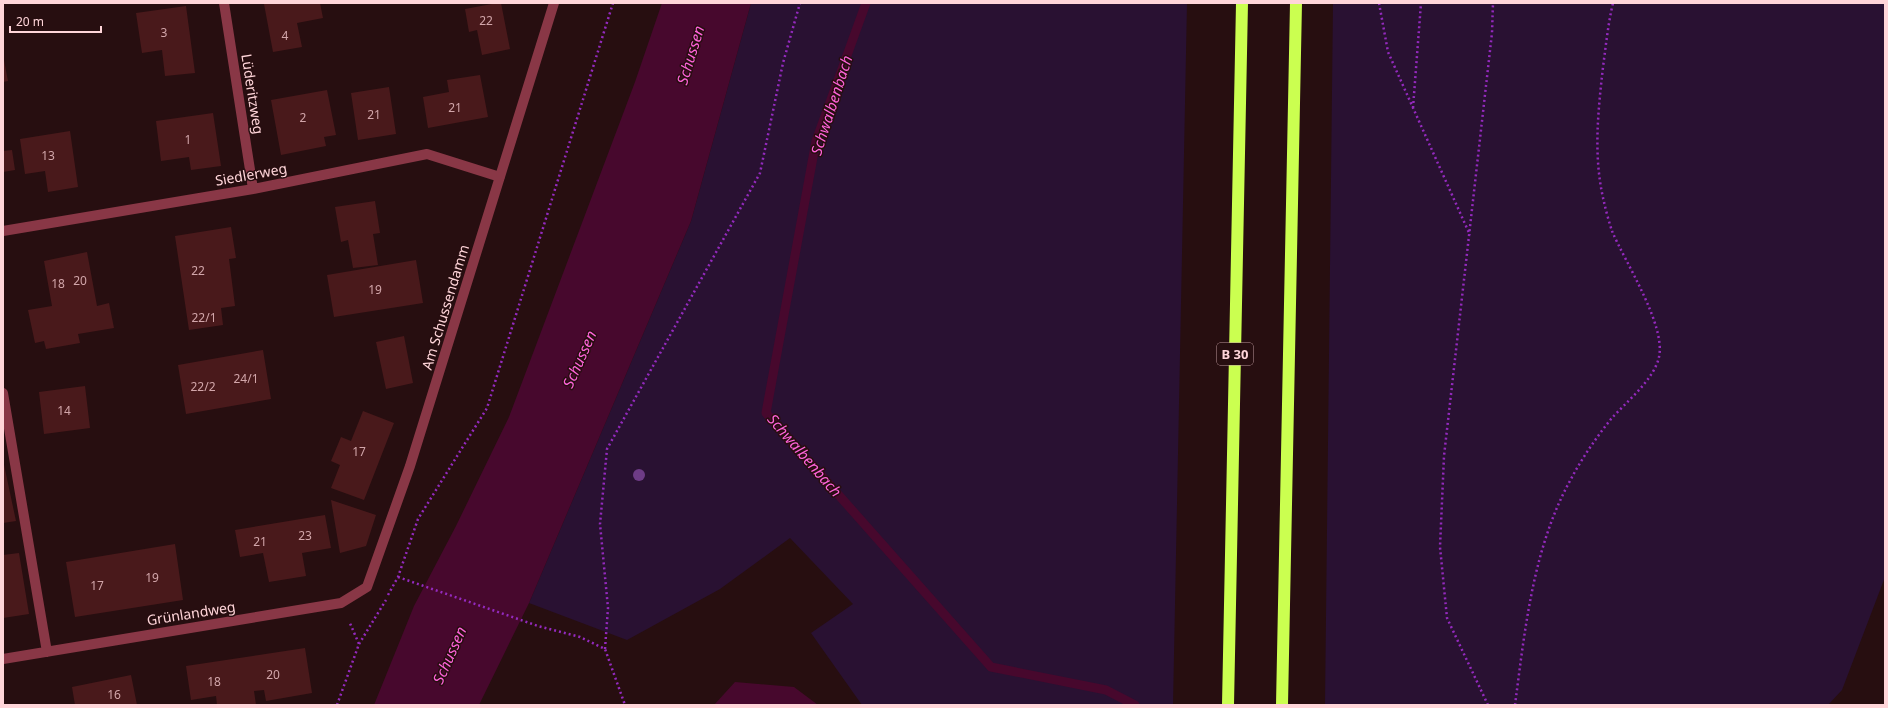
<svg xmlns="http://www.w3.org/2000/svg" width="1888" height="708" viewBox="0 0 1888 708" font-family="'Noto Sans',sans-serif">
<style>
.green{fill:#291132}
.water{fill:#47082d}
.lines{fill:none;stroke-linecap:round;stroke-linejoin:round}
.stream{stroke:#47082d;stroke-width:9}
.building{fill:#49191b}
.path{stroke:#942abe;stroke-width:2.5;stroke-dasharray:2 3;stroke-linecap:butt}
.minor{stroke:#893746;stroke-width:10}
.highway{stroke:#cbff50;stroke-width:12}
.tree{fill:#6e3c86}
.labels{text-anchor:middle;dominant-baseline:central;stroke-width:3;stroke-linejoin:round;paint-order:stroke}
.number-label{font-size:12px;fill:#d2a6aa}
.shield{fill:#270e10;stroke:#be999d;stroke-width:1}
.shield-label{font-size:13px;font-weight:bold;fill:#ffd5d9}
.street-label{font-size:14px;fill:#ffd5d9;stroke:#270e10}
.water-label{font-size:15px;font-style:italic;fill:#ff63da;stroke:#270e10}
</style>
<rect width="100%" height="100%" fill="#270e10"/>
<path class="green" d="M751,3H1187L1173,705H862L811,633L853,604L790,538L720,589L627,640L529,603L691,221Z
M1333,3H1885V577L1842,690L1828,705H1325Z"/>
<path class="water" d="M662,3H751L691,221L529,603L479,705H374L414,606L456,526L509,417L635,82Z
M735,682L794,687L818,705H714Z"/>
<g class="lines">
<path class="stream" d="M866,3L816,141L766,413L991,667L1106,690L1135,705"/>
</g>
<path class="building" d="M270,3H320L323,18L297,23L302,47L273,52L264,4Z
M497,3H501L510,49L482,55L477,30L469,32L465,9Z
M186,6L195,73L165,76L162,50L142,53L136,13Z
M3,55L8,81L3,82Z
M480,75L488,117L428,128L423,97L449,92L447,80Z
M389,87L396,134L358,140L351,93Z
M327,90L336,135L324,137L326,146L281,155L271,100Z
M213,113L221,166L191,170L189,157L161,161L156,121Z
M70,131L78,187L48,192L45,171L25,174L20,139Z
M12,150L15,170L3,172V151Z
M375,201L380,233L373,234L378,265L353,268L348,240L341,242L335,207Z
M231,227L236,258L229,259L235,306L221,308L223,325L189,330L175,236Z
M87,252L97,306L109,303L114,328L78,334L80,343L46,349L44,341L35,343L28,310L52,306L44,261Z
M416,260L423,303L334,317L327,275Z
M404,336L413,383L386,389L376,342Z
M263,350L271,399L186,414L178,365Z
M85,386L90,428L44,434L39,392Z
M363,411L394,423L364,500L331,488L340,465L331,461L341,437L351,441Z
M3,460L16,521L3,523Z
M331,500L376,515L366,546L340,553Z
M325,515L331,548L302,553L306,576L269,582L263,553L240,557L235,530Z
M175,544L183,600L75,617L66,562Z
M19,553L29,614L3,618V555Z
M305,648L312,693L266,701L264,690L254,691L256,705H217L216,696L191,700L186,666Z
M131,675L137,705H75L72,687Z"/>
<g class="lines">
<path class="path" d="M1379,3L1388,52L1470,235
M1413,108L1421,3
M398,577L538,626L580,637L605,649L625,705
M388,595L398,577L418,519L487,408L613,3
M359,644L386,600
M605,649L608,608L600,524L607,449L760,173L783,63L800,3
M337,705L359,644L349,621
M1488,705L1447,618L1440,547L1444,456L1492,33L1493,3
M1515,705C1525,629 1533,547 1571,479C1582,458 1596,438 1611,419C1626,402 1654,380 1659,357C1666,325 1625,262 1612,231C1609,222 1606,211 1604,202C1593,157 1598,112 1603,67C1606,45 1608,24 1613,3"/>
<path class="minor" d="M224,3L253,189
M3,231L253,189L427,154L500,177
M3,393L47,652
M3,659L341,603L367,587L410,466L554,3"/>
<path class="highway" d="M1228,705L1242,3
M1282,705L1296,3"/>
</g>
<circle class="tree" cx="639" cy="475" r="6"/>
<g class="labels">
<g class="number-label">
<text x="486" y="20">22</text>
<text x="164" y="32">3</text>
<text x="285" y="35">4</text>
<text x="455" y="107">21</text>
<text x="374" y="114">21</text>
<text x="303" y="117">2</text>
<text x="188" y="139">1</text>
<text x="48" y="155">13</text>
<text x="198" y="270">22</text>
<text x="80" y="280">20</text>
<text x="58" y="283">18</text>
<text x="375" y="289">19</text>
<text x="204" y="317">22/1</text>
<text x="246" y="378">24/1</text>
<text x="203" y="386">22/2</text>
<text x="64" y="410">14</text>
<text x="359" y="451">17</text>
<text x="305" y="535">23</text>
<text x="260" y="541">21</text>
<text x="152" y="577">19</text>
<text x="97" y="585">17</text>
<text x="273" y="674">20</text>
<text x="214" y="681">18</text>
<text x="114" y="694">16</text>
</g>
<rect class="shield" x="1217" y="343" width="36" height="22" rx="3"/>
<g class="shield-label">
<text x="1235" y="354">B 30</text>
</g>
<g class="street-label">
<text transform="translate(253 94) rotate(81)">Lüderitzweg</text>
<text transform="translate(251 174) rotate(-10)">Siedlerweg</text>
<text transform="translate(445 307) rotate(-73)">Am Schussendamm</text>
<text transform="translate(191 613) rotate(-9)">Grünlandweg</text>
</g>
<g class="water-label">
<text transform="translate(690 55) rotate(-73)">Schussen</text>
<text transform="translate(831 105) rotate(-72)">Schwalbenbach</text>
<text transform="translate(579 359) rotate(-66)">Schussen</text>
<text transform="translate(805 455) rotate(49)">Schwalbenbach</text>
<text transform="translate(449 655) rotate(-66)">Schussen</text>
</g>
</g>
<rect width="1888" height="708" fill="none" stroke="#ffd5d9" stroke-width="8"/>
<path d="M10 26v6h91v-6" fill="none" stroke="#ffd5d9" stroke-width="2"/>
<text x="16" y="26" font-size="12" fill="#ffd5d9" stroke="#270e10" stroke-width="3" paint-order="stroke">20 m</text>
</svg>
